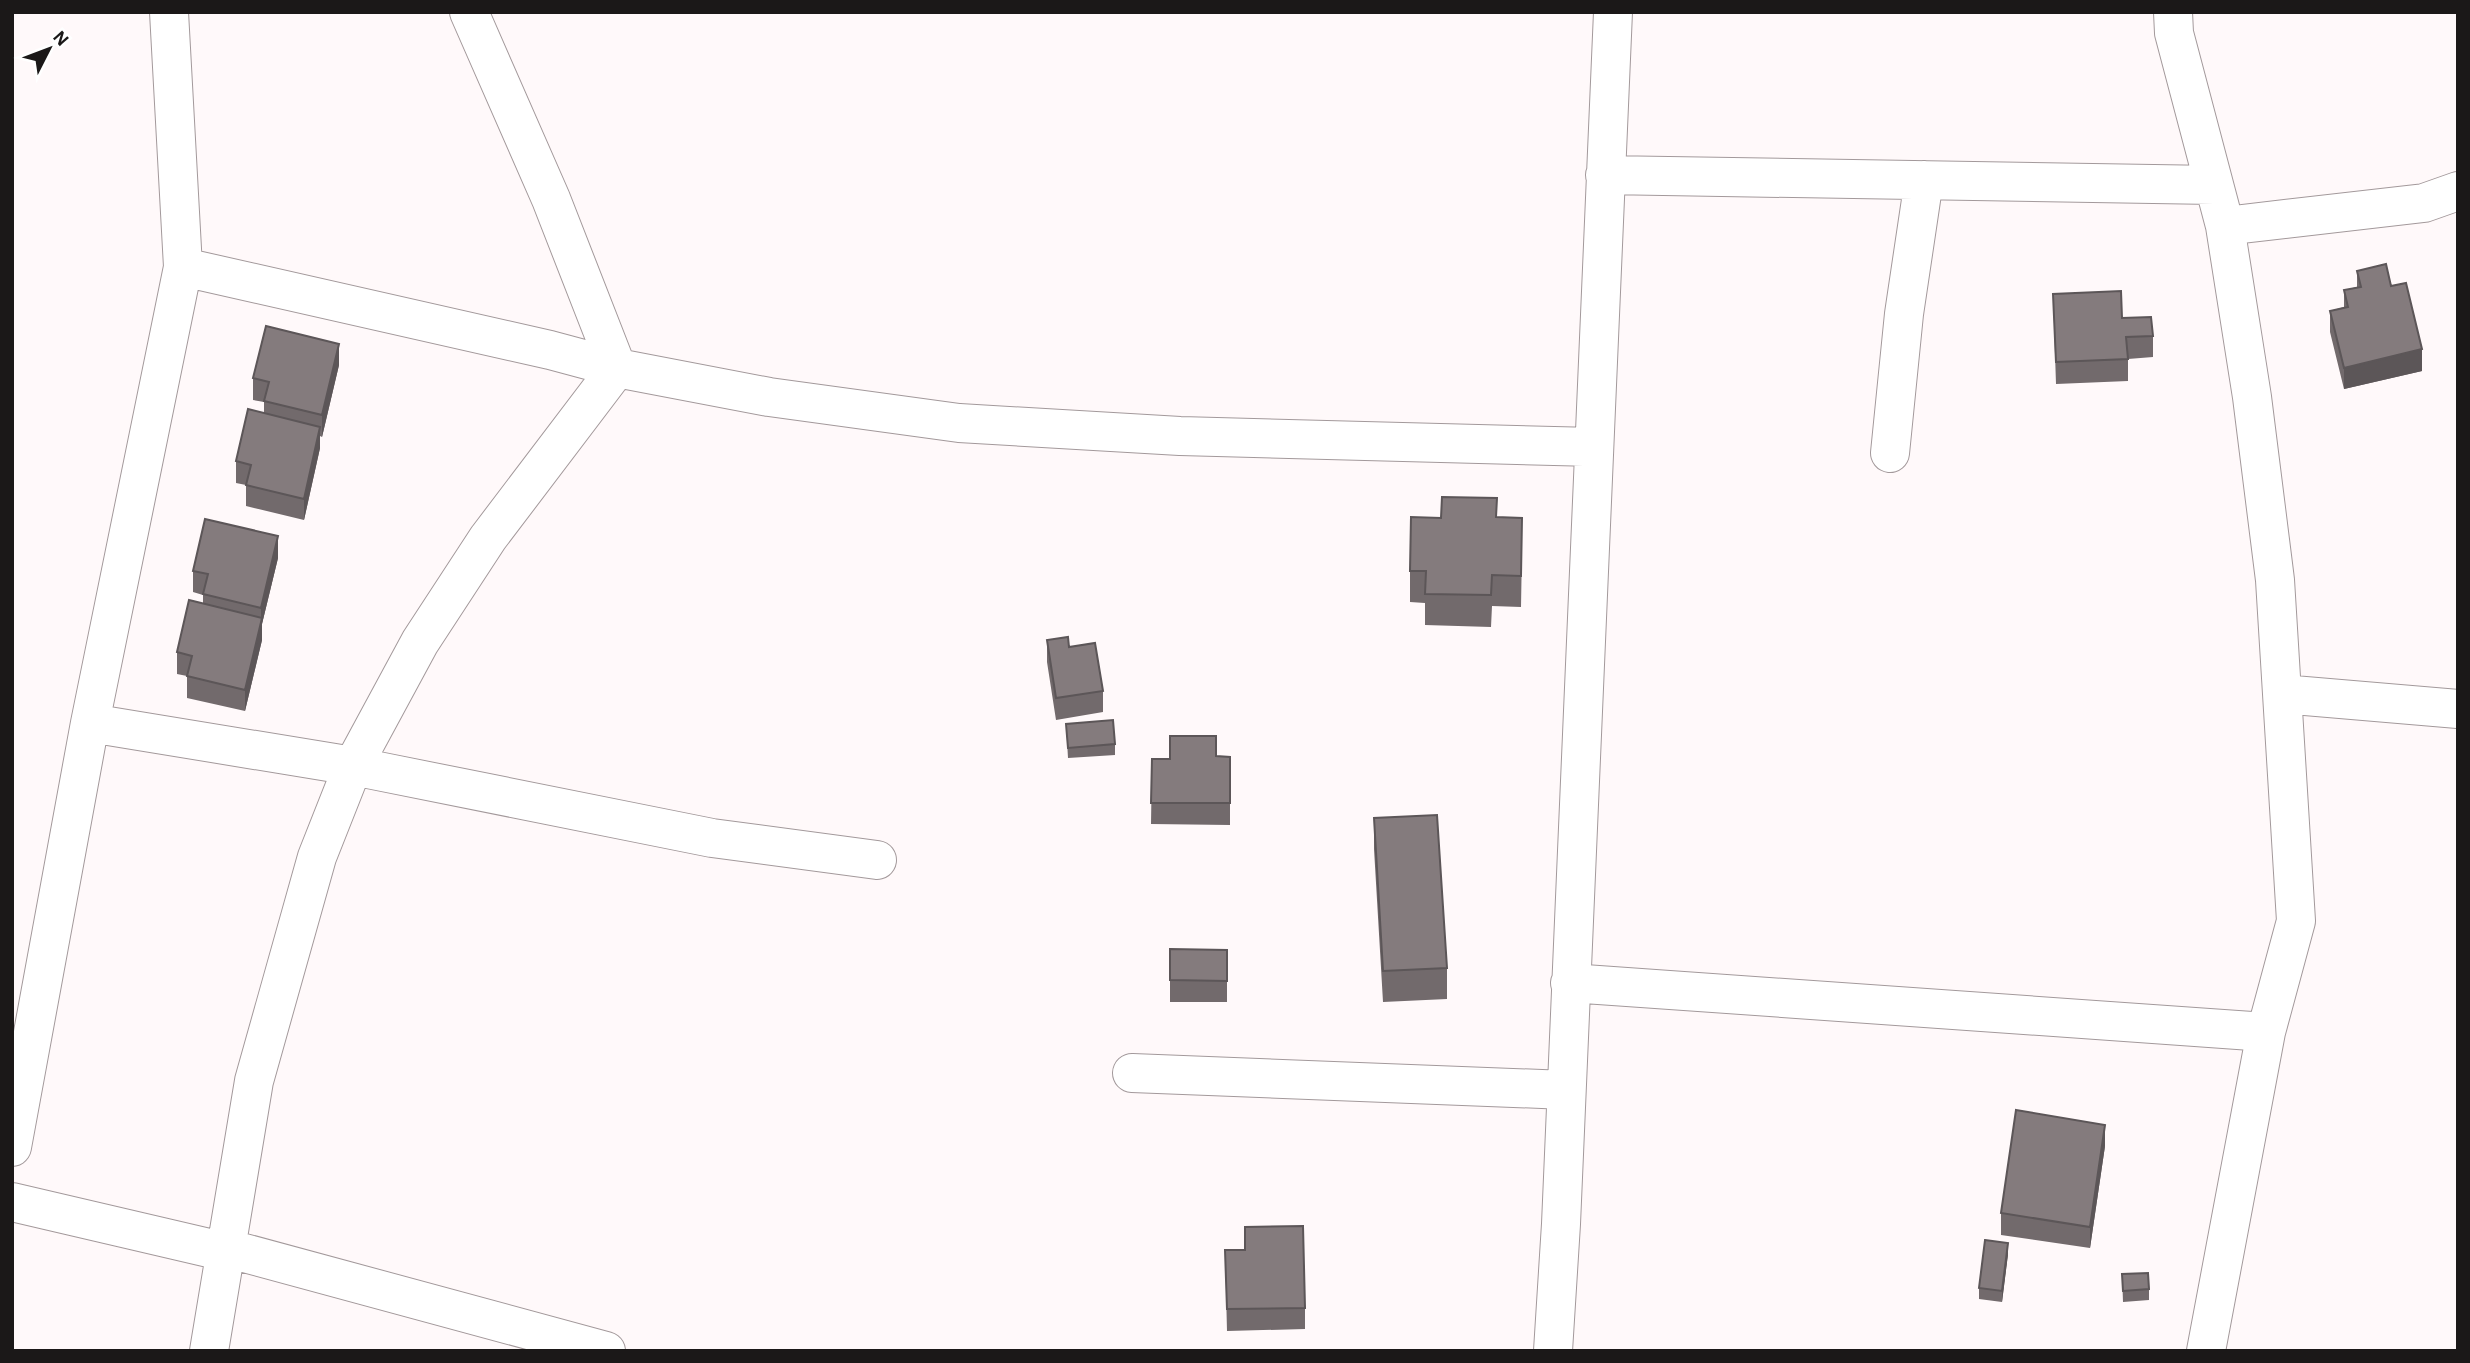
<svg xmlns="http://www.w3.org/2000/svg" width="2470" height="1363" viewBox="0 0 2470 1363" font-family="'Alegreya Sans',sans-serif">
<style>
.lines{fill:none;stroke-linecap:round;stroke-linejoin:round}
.minor-casing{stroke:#a3999b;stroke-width:40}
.minor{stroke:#fff;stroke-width:38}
.wall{fill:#726a6c}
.shaded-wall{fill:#5c5658}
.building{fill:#847b7d;stroke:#5c5658;stroke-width:2}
</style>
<rect width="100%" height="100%" fill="#fff9fa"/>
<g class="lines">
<g class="minor-casing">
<path id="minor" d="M2173,12L2174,33L2225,226L2252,397L2275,580L2296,921L2266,1032L2206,1351
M1605,175L2214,185
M2225,226L2424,203L2458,191
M183,267L550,350L617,368L769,397L959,423L1180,436L1594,447
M1890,453L1904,314L1924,180
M2282,694L2458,709
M90,723L353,766L712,838L877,860
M1570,983L2266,1032
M1132,1073L1566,1090
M12,1147L90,723L183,267L169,12
M12,1202L226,1252
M226,1248L606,1351
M209,1351L254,1081L317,857L353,766L420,642L488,538L617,368L551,199L469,12
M1553,1351L1561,1224L1613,12"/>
</g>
<use href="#minor" class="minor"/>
</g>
<path class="wall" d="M2357,271L2391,286L2422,371L2344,389L2330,332V311L2344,307V290L2357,287Z
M2053,294L2122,318L2153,336V357L2128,359V381L2056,384Z
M339,365L322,437L320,436V448L304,520L246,506V485L236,483V461L264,413V402L253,400V378Z
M1497,517L1522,549L1521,607L1492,606L1491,627L1425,625V603L1410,602V571L1441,518Z
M278,558L262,624V640L245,711L187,698V676L177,674V652L203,603V595L193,592V571Z
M1047,640L1069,647L1103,691V712L1056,720L1047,662Z
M1066,724L1115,744V755L1068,758Z
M1216,756L1230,757V825L1151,824L1152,759Z
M1374,818L1447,968V999L1383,1002L1374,849Z
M1170,949L1227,950V1002H1170Z
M2458,1015V1048L2457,1047Z
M2457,1053H2458V1086L2457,1085Z
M2105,1146L2090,1248L2001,1235V1213Z
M1245,1227L1305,1308V1329L1227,1331L1225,1250H1245Z
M2008,1254L2002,1302L1979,1299V1288Z
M2122,1274L2149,1289V1300L2123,1302Z"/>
<path class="shaded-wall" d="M339,344V365L322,437V415Z
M2422,349V371L2344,389V368Z
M320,427V448L304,520V499Z
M278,536V558L262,624V640L245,711V690L261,624V608Z
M2105,1125V1146L2090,1248V1227Z
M2008,1243V1254L2002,1302V1291Z"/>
<path class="building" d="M2386,264L2391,286L2406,283L2422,349L2344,368L2330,311L2348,307L2344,290L2361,287L2357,271Z
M2121,291L2122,318L2151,317L2153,336L2126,337L2128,359L2056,362L2053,294Z
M266,326L339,344L322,415L264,401L269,382L253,378Z
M248,409L320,427L304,499L246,485L251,465L236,461Z
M1442,497L1497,498L1496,517L1522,518L1521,576L1492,575L1491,595L1425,594L1426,571H1410L1411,517L1441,518Z
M205,519L278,536L261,608L203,594L208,574L193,571Z
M189,600L262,618L245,690L187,676L192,656L177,652Z
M1068,637L1069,647L1095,643L1103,691L1056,698L1047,640Z
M1113,720L1115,744L1068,748L1066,724Z
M1170,736H1216V756L1230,757V803H1151L1152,759H1170Z
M1437,815L1447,968L1383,971L1374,818Z
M1170,949L1227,950V981L1170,980Z
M2016,1110L2105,1125L2090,1227L2001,1213Z
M1303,1226L1305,1308L1227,1309L1225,1250H1245V1227Z
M1985,1240L2008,1243L2002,1291L1979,1288Z
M2148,1273L2149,1289L2123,1291L2122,1274Z"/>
<rect width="2470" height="1363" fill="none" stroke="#1b1818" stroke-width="28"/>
<g transform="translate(49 49) rotate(48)" stroke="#ffffff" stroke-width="5" paint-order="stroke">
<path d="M0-5L12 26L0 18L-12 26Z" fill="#1b1818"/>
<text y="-10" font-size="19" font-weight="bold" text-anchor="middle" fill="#1b1818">N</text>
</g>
</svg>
